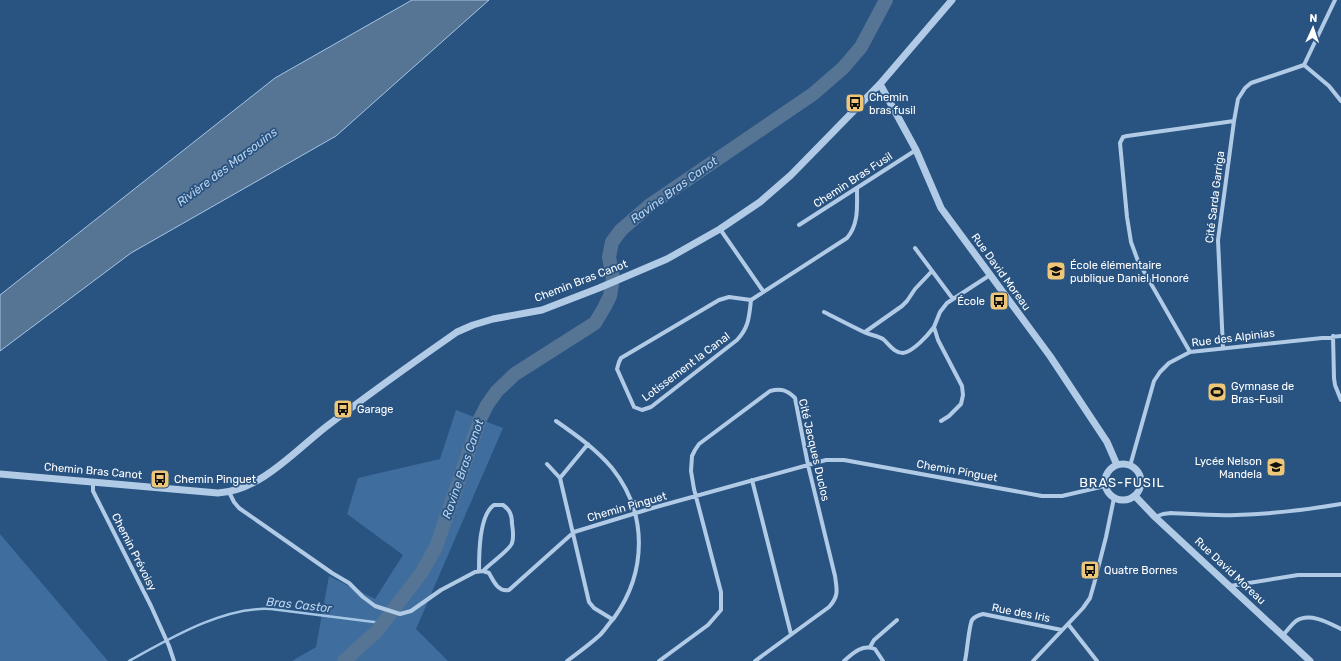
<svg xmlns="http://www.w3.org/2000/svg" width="1341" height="661" viewBox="0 0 1341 661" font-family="Rubik,sans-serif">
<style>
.green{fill:#3e6d9e}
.water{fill:#567494;stroke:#a6c6e6}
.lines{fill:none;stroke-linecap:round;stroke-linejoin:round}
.stream{stroke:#a6c6e6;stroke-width:2.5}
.river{stroke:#567494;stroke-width:14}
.minor{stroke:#b1cbe6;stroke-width:4}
.tertiary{stroke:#b1cbe6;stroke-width:7}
.labels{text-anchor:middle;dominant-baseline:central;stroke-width:3.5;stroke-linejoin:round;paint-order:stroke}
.poi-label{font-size:11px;fill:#fff;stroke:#295381;text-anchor:start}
.street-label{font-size:11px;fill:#fff;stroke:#295381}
.water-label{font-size:12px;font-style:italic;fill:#bcd5ed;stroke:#295381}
.quarter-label{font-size:13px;letter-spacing:1px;fill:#fff;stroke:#295381}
</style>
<rect width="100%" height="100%" fill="#295381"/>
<path class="green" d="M456,410L503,428L416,629L448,661H292L316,647L329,576L375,599L403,555L347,514L358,478L440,459Z
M0,534L108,661H0Z"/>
<path class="water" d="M412,0H489L336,136L131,253L0,351V295L275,78Z"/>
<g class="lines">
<path class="stream" d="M129,661C169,639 224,606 271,609L382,623"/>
<path class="river" d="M344,661L377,631L422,572L436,547L480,419L487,405L497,391L515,374L595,323L604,308L610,296L613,278L609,257L612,242L621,230L650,205L813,94L843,68L861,47L886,0"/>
<path class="minor" d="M1304,65L1329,86L1341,101
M799,225L916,150
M720,229L763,291
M915,248L953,299
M729,297L751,300C749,317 749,327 737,340L651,407L642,410L634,407L617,369L619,362L621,358L719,300Z
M751,300L847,238C859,224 857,206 857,189
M824,312C838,319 851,326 866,333C871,335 878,336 883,339C889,344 894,353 903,353C913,352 928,335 934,327
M865,332L902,306L907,301L915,289L932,271
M1333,336L1334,378L1335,385L1341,400
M1223,348L1218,240L1234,121L1238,99L1245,88L1251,83L1304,65L1335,0
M1190,352L1138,261L1131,242L1127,217L1120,143L1123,137L1127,136L1234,121
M556,421C576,435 596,449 612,468C648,513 647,572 614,618C609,623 605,630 600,635C590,644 578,653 567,661
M941,421L949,416L961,404L963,395L962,386L938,340L934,327L940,312L947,303L990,275
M547,464L560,478L589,602L594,608L612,619
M1130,466L1154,381L1160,372L1169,363L1190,352L1341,336
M560,478L588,444
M752,480L791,634
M93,482V491L151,606L169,646L174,661
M229,492L234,502L239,508L332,573L349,583L363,597L375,606L400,614L411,611L441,590L475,572L483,571L489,573C494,582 498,592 509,590L574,532L649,509L826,460H844L1042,496H1062L1105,486
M1155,517L1163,514L1171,513C1192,514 1214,516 1236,515C1271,514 1306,510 1341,504
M479,571C479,554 479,515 494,505H503C510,510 512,515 512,524C513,530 514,537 512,543C510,550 489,564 483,571
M1230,586L1298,575H1341
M1068,624L1097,661
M1283,635C1287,631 1291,625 1296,621C1310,612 1329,623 1341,629
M870,647L874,640L897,620
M659,661L708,625L721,610V592L694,489L691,471L692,456L695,450L699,444L770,391C781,388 787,390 795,398L808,465L835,576C837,590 839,596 829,607L755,661
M844,661C853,653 862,644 875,649L883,661
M965,661C967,652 969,626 972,620C975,616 979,615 983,614L1062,630
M1033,661L1083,608L1090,598L1094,584L1106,537L1114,498"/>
<path class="tertiary" d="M880,84L916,150L941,208L1050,356L1107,442L1117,465
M1105 482a18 18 0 1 1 36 0a18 18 0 1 1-36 0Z
M0,474L218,493C263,490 297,448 331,423C372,392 414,362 457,332L473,325L493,319L542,310L599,288L667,259L720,229L760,202L791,175L880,84L952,0
M1135,496L1155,517L1310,661"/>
</g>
<defs>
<g id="bus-square" transform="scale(1)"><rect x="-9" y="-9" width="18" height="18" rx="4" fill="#edc678" stroke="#295381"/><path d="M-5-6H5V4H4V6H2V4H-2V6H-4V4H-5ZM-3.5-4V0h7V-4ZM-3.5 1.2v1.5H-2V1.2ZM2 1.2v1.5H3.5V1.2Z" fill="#111"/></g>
<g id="school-square" transform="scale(1)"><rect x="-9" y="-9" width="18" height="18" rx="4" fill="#edc678" stroke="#295381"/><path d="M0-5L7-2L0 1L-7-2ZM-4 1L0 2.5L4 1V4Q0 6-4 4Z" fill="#111"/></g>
<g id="stadium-square" transform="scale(1)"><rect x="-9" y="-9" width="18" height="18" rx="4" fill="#edc678" stroke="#295381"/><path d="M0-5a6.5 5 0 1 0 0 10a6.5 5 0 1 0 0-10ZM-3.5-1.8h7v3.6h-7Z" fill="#111"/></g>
</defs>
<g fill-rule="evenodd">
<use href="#bus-square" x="855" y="103"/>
<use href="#school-square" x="1056" y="271"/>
<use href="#bus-square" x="999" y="301"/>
<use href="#stadium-square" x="1217" y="392"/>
<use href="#bus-square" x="343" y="409"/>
<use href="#school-square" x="1276" y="467"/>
<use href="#bus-square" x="160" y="479"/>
<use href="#bus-square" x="1090" y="570"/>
</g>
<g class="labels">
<g class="poi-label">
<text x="869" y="97">Chemin<tspan x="869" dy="13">bras fusil</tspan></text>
<text x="1070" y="265">École élémentaire<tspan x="1070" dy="13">publique Daniel Honoré</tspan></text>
<text x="985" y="301" text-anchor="end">École</text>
<text x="1231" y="386">Gymnase de<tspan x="1231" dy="13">Bras-Fusil</tspan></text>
<text x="357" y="409">Garage</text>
<text x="1262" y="461" text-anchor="end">Lycée Nelson<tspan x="1262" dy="13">Mandela</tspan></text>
<text x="174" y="479">Chemin Pinguet</text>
<text x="1104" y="570">Quatre Bornes</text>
</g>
<g class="street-label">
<text transform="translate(853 180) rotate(-33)">Chemin Bras Fusil</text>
<text transform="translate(1215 197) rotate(-83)">Cité Sarda Garriga</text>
<text transform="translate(1001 272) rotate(54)">Rue David Moreau</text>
<text transform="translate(581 281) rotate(-21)">Chemin Bras Canot</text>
<text transform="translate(1233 338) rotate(-7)">Rue des Alpinias</text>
<text transform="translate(686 367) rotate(-37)">Lotissement la Canal</text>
<text transform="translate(814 450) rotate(77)">Cité Jacques Duclos</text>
<text transform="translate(93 471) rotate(5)">Chemin Bras Canot</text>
<text transform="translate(957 471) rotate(10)">Chemin Pinguet</text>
<text transform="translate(627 507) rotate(-16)">Chemin Pinguet</text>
<text transform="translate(134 552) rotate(63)">Chemin Prévoisy</text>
<text transform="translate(1230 571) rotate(43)">Rue David Moreau</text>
<text transform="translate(1021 613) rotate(11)">Rue des Iris</text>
</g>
<g class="water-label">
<text transform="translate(227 167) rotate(-37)">Rivière des Marsouins</text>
<text transform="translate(674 190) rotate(-36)">Ravine Bras Canot</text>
<text transform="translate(463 469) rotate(-71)">Ravine Bras Canot</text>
<text transform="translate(299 605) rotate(6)">Bras Castor</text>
</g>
<g class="quarter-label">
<text x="1122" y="482">BRAS-FUSIL</text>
</g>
</g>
<g transform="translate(1313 28) rotate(3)" stroke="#295381" stroke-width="3" paint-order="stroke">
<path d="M0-3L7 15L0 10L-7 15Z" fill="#ffffff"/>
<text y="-6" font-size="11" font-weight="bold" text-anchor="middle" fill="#ffffff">N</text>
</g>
</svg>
